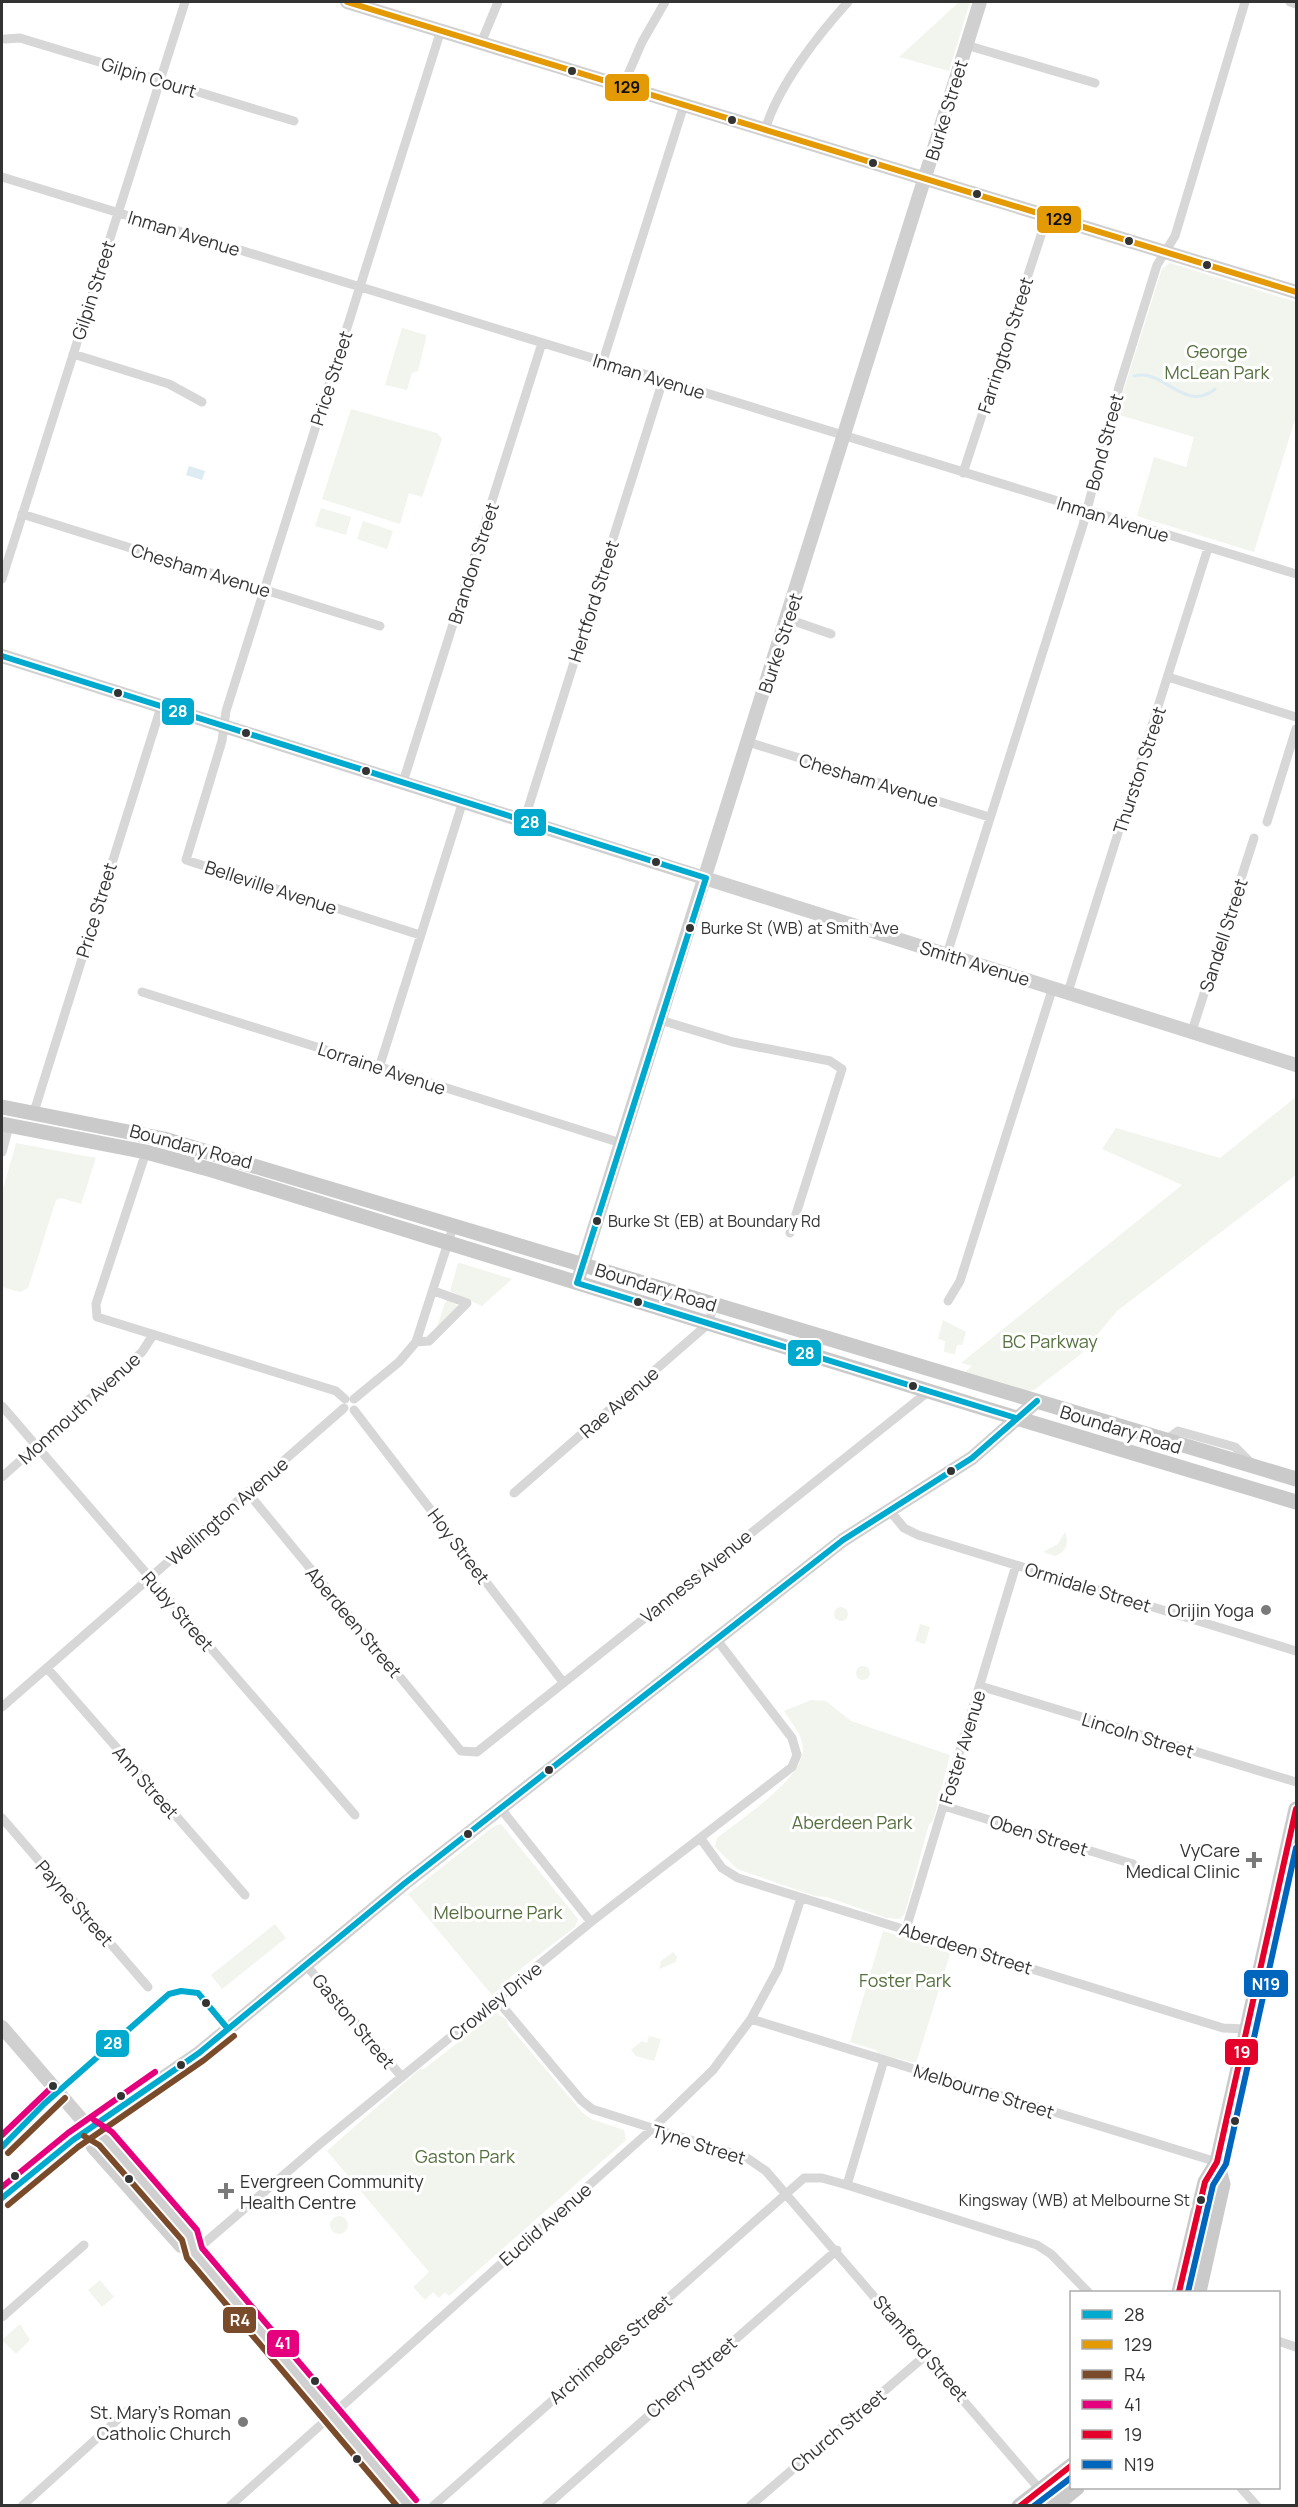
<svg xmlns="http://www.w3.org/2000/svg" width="1298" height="2507" viewBox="0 0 1298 2507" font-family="Manrope,sans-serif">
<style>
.green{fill:#f1f5ed}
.water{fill:#ddebf3}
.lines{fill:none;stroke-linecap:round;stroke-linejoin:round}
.stream{stroke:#ddebf3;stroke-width:3}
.street{stroke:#d7d7d7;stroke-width:9}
.secondary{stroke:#d0d0d0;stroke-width:14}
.primary{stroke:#cacaca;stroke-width:15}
.bus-1-casing{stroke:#fff;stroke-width:10}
.bus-2-casing{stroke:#fff;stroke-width:10}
.bus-3-casing{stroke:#fff;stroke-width:10}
.bus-4-casing{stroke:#fff;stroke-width:10}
.bus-5-casing{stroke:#fff;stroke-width:10}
.bus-6-casing{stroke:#fff;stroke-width:10}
.bus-1{stroke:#00a9ce;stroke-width:6}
.bus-2{stroke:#e39a05;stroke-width:6}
.bus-3{stroke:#7a4b2a;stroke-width:6}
.bus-4{stroke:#e5007d;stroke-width:6}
.bus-5{stroke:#e4002b;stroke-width:6}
.bus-6{stroke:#0065bd;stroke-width:6}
.bus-dot{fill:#333;stroke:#fff;stroke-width:2}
.poi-dot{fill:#7a7a7a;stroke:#fff;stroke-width:2}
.labels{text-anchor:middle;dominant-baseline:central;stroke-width:6;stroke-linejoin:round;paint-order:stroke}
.bus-label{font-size:16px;fill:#333;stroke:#fff;text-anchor:start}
.street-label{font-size:18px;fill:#333;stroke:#fff}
.park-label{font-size:18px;fill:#56703f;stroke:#fff}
.poi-label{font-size:18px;fill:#333;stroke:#fff;text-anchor:end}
.line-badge{stroke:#fff;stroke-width:2}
.badge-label{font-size:16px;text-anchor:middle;font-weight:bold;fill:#fff}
.pale-badge-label{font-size:16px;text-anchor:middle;font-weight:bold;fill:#111}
</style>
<rect width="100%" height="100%" fill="#fff"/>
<path class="green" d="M959,2H970L949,71L899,57Z
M1170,263L1296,302V416L1254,552L1137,516L1154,457L1186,467L1194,437L1116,414L1162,269Z
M402,328L426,335V338L418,371L412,373L407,390L385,385Z
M351,409L437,433L442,439L422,497L409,493L400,524L322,499Z
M321,508L351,517L346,535L315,526Z
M363,521L393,531L387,549L357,539Z
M1296,1097V1175L1117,1311L1081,1354L1034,1390L1026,1391L964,1373L972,1366L961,1363L1182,1185L1102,1149L1116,1128L1220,1158Z
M16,1143L96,1158L81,1204L61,1198L56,1200L28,1288L20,1292L2,1287V1193Z
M458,1263H460L512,1279L482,1306L450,1291Z
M447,1300L458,1306L437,1327L445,1303Z
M943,1320L966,1332L962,1345H957L955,1354L944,1352L945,1341L938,1339Z
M1065,1532C1069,1543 1067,1551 1055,1556L1043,1552L1058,1544Z
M834 1614a7 7 0 1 1 14 0a7 7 0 1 1-14 0Z
M920,1624L930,1627L925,1644L915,1641Z
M856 1673a7 7 0 1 1 14 0a7 7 0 1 1-14 0Z
M811,1700L826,1701L851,1721L950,1755L933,1821L929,1824L905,1913L900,1919L887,1918L827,1897L815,1896L737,1869L715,1847L717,1838C740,1819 805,1778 803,1748C802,1734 791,1722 784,1711Z
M501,1824L578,1919L575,1927L510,1977L507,1983L492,1995L408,1894L494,1826Z
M275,1924L286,1938L222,1989L211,1975Z
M883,1931L951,1951L916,2063L879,2054L876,2050L850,2042Z
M673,1952L677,1957L676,1962L659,1969L661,1961Z
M496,2013L507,2020L508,2025L582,2112L591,2119L624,2130L626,2140L449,2296L445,2292L439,2298L433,2292L425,2300L413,2287L429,2272L327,2151L420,2069H424Z
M649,2036L661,2039L654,2061L636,2056L631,2050L642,2041L647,2043Z
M330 2225a9 9 0 1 1 18 0a9 9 0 1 1-18 0Z
M100,2280L114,2297L102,2307L88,2290Z
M20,2324L30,2340L16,2354L2,2340Z"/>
<path class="water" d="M189,466L205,471L202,480L186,475Z"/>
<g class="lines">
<path class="stream" d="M1134,376C1165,368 1184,414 1215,389"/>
<path class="street" d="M1290,2L1296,4
M5,39L20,38L294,121
M481,43L498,2
M966,45L1095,83
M623,86L642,42L665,2
M765,130C778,86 818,35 848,2
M2,177L1296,574
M73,354L169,384L202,402
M603,361L684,105
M963,473L1047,217
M22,514L380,626
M2,579L185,2
M788,619L831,634
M1168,677L1296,717
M748,742L989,817
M403,782L542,343
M524,821L663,380
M1267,822L1296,729
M420,935L186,860L222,741L226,711L441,30
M947,954L1083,525L1119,387L1157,265L1175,236L1245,2
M142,992L621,1143
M1068,992L1208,548
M660,1020L733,1042L830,1061L842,1069L790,1233
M1192,1031L1254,838
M379,1068L463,801
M33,1115L161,707
M2,1152L9,1126
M146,1152L96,1304L97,1317L336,1391L345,1399
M948,1301L960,1281L1053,987
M416,1342L429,1341L467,1303L434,1291
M354,1399L399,1362L416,1342L454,1224
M2,1406L355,1815
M354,1410L563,1682
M1166,1440L1178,1431L1235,1447L1251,1463
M2,1477L142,1352L153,1335
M248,1493L461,1751L477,1752L929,1391
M514,1493L708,1324L714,1305
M889,1510L904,1528L918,1535L1296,1651
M47,1668L245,1895
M980,1686L1296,1782
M2,1707L344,1408
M944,1806L1133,1864
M501,1809L591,1922
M2,1818L148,1987
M701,1839L722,1868L738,1878L1223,2028L1246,2029
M906,1929L1016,1565
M305,1964L402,2077
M497,2000L581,2100L592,2109L747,2158L766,2171L1054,2506
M751,2019L1217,2162
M847,2185L884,2060
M2,2198L89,2128
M194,2252L321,2143L591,1922L792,1767L797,1755L792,1738L717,1640
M2,2317L84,2245
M1278,2341L1296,2347
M1241,2488L1257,2506
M22,2506L127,2411
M230,2506L652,2129L713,2070L751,2019L778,1969L801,1898
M433,2506L804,2178H822L847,2185L1037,2245L1051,2254L1088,2292
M546,2506L837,2250
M750,2506L926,2355"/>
<path class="secondary" d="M347,2L1296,292
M2,656L1296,1065
M577,1283L980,2
M2,2027L89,2128L105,2138L190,2236L194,2252L409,2506
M89,2128L199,2053L405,1883L843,1540L972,1458L1037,1401
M89,2128L93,2147L181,2246L194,2252"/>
<path class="primary" d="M2,1107L164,1139L1296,1479
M2,1124L146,1152L212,1170L990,1410L1296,1502
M1179,2292L1205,2182L1217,2162L1296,1809
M1199,2292L1223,2184L1217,2162
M1019,2506L1072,2465
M1055,2506L1077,2488"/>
<g class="bus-1-casing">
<path id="bus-1" d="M2,656L706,878
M706,878L577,1283L1016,1418
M2,2147L44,2104L169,1994L181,1991L198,1993L228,2029
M2,2198L73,2140L199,2053L405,1883L843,1540L972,1458L1037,1401"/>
</g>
<g class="bus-2-casing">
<path id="bus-2" d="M347,2L1296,292"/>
</g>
<g class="bus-3-casing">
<path id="bus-3" d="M84,2136L99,2145L182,2240L187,2258L397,2506
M8,2153L65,2098
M8,2205L78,2147L204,2060L234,2036"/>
</g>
<g class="bus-4-casing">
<path id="bus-4" d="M94,2120L112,2132L197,2230L202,2248L416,2500
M2,2135L53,2086
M2,2187L68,2133L155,2072"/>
</g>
<g class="bus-5-casing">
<path id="bus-5" d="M1179,2292L1205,2182L1217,2162L1296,1809
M1020,2506L1072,2465"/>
</g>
<g class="bus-6-casing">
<path id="bus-6" d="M1188,2292L1213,2185L1226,2164L1296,1848
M1034,2506L1072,2477"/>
</g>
<use href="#bus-1" class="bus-1"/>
<use href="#bus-2" class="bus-2"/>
<use href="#bus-3" class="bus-3"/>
<use href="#bus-4" class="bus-4"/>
<use href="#bus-5" class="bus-5"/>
<use href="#bus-6" class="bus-6"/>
</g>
<g class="bus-dot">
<circle cx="572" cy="71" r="5"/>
<circle cx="732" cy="120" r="5"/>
<circle cx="873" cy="163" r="5"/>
<circle cx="977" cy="194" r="5"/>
<circle cx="1129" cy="241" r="5"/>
<circle cx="1207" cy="265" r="5"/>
<circle cx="118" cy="693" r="5"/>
<circle cx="246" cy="733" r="5"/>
<circle cx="366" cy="771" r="5"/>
<circle cx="656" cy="862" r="5"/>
<circle cx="690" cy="928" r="5"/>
<circle cx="597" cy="1221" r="5"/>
<circle cx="638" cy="1302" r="5"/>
<circle cx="913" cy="1386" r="5"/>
<circle cx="951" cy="1471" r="5"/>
<circle cx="549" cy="1770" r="5"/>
<circle cx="468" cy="1834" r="5"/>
<circle cx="206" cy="2003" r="5"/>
<circle cx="181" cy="2065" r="5"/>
<circle cx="53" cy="2086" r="5"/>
<circle cx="121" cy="2096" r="5"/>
<circle cx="1235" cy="2121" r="5"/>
<circle cx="15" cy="2176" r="5"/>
<circle cx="129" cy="2179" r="5"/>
<circle cx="1201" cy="2200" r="5"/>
<circle cx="315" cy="2381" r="5"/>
<circle cx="357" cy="2459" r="5"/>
</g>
<g class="poi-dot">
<circle cx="1266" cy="1610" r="6"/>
<path d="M1251 1851h6v6h6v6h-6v6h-6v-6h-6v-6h6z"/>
<path d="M223 2182h6v6h6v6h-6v6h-6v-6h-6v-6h6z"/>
<circle cx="243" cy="2422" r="6"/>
</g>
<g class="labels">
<g class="bus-label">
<text x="701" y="928">Burke St (WB) at Smith Ave</text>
<text x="608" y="1221">Burke St (EB) at Boundary Rd</text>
<text x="1190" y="2200" text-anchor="end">Kingsway (WB) at Melbourne St</text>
</g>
<g class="street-label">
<text transform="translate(149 77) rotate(17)">Gilpin Court</text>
<text transform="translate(946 110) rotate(-73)">Burke Street</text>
<text transform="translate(184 233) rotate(17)">Inman Avenue</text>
<text transform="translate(93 290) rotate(-72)">Gilpin Street</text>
<text transform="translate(1005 345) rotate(-72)">Farrington Street</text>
<text transform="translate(649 376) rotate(17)">Inman Avenue</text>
<text transform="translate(331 378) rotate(-72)">Price Street</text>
<text transform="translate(1104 442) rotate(-75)">Bond Street</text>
<text transform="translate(1113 519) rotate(17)">Inman Avenue</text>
<text transform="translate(473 563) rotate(-72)">Brandon Street</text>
<text transform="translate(201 570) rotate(17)">Chesham Avenue</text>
<text transform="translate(593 601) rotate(-72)">Hertford Street</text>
<text transform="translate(780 643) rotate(-72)">Burke Street</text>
<text transform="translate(1139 770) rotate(-72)">Thurston Street</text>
<text transform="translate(869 780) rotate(17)">Chesham Avenue</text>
<text transform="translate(271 887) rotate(18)">Belleville Avenue</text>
<text transform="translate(96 910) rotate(-73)">Price Street</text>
<text transform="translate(1223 935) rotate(-72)">Sandell Street</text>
<text transform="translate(975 963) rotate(17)">Smith Avenue</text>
<text transform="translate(382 1068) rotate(18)">Lorraine Avenue</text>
<text transform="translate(191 1146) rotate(15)">Boundary Road</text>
<text transform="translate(656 1287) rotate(17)">Boundary Road</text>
<text transform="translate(619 1402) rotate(-41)">Rae Avenue</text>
<text transform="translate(79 1408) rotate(-42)">Monmouth Avenue</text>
<text transform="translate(1121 1429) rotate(17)">Boundary Road</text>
<text transform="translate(227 1511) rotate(-41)">Wellington Avenue</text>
<text transform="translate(459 1546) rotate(53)">Hoy Street</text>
<text transform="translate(696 1576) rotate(-39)">Vanness Avenue</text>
<text transform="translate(1088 1587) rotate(17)">Ormidale Street</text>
<text transform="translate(178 1611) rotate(49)">Ruby Street</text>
<text transform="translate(354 1622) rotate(50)">Aberdeen Street</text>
<text transform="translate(1138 1735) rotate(17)">Lincoln Street</text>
<text transform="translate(962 1747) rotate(-73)">Foster Avenue</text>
<text transform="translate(146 1782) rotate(49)">Ann Street</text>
<text transform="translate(1039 1835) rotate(17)">Oben Street</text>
<text transform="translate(75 1903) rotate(49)">Payne Street</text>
<text transform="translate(966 1948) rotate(17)">Aberdeen Street</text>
<text transform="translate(495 2001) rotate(-39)">Crowley Drive</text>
<text transform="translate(354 2021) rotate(50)">Gaston Street</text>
<text transform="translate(984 2091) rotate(17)">Melbourne Street</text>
<text transform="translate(699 2144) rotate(17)">Tyne Street</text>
<text transform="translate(545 2224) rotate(-41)">Euclid Avenue</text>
<text transform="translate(921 2348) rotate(49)">Stamford Street</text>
<text transform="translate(610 2349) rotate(-41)">Archimedes Street</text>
<text transform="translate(691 2377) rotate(-41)">Cherry Street</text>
<text transform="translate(838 2430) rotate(-40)">Church Street</text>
</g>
<g class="park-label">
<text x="1217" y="351">George<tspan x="1217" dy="21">McLean Park</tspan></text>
<text x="1050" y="1341">BC Parkway</text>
<text x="852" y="1822">Aberdeen Park</text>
<text x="498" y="1912">Melbourne Park</text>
<text x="905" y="1980">Foster Park</text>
<text x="465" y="2156">Gaston Park</text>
</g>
<g class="poi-label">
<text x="1254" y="1610">Orijin Yoga</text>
<text x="1240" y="1850">VyCare<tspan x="1240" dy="21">Medical Clinic</tspan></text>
<text x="240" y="2181" text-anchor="start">Evergreen Community<tspan x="240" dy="21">Health Centre</tspan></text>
<text x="231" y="2412">St. Mary's Roman<tspan x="231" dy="21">Catholic Church</tspan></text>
</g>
</g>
<g class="line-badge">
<rect x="604" y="73" width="46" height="29" rx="6" fill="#e39a05"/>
<rect x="1036" y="205" width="46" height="29" rx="6" fill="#e39a05"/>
<rect x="161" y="697" width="34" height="29" rx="6" fill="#00a9ce"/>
<rect x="513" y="808" width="34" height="29" rx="6" fill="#00a9ce"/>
<rect x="787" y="1339" width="35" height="28" rx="6" fill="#00a9ce"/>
<rect x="1243" y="1969" width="46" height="29" rx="6" fill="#0065bd"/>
<rect x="95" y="2029" width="35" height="29" rx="6" fill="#00a9ce"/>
<rect x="1224" y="2038" width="35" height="28" rx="6" fill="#e4002b"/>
<rect x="222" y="2306" width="35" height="28" rx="6" fill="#7a4b2a"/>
<rect x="266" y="2329" width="34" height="29" rx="6" fill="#e5007d"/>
</g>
<g class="badge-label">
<text x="178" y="717">28</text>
<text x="530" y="828">28</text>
<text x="805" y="1359">28</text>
<text x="1266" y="1990">N19</text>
<text x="113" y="2049">28</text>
<text x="1242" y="2058">19</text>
<text x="240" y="2326">R4</text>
<text x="283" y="2349">41</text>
</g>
<g class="pale-badge-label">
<text x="627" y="93">129</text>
<text x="1059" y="225">129</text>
</g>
<rect width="1298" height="2507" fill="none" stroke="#333333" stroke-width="6"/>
<rect x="1070" y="2291" width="210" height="198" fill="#ffffff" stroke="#adadad" stroke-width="1.5"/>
<rect x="1082" y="2310" width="30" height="9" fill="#00a9ce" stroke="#adadad" stroke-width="1.5"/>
<text x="1124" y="2321" font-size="18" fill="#333333">28</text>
<rect x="1082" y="2340" width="30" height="9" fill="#e39a05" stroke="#adadad" stroke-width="1.5"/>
<text x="1124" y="2351" font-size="18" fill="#333333">129</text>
<rect x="1082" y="2370" width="30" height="9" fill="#7a4b2a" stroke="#adadad" stroke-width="1.5"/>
<text x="1124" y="2381" font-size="18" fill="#333333">R4</text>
<rect x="1082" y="2400" width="30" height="9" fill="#e5007d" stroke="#adadad" stroke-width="1.5"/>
<text x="1124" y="2411" font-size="18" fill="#333333">41</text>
<rect x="1082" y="2430" width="30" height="9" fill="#e4002b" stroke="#adadad" stroke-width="1.5"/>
<text x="1124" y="2441" font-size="18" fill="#333333">19</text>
<rect x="1082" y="2460" width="30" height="9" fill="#0065bd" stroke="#adadad" stroke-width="1.5"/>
<text x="1124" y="2471" font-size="18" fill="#333333">N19</text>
</svg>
